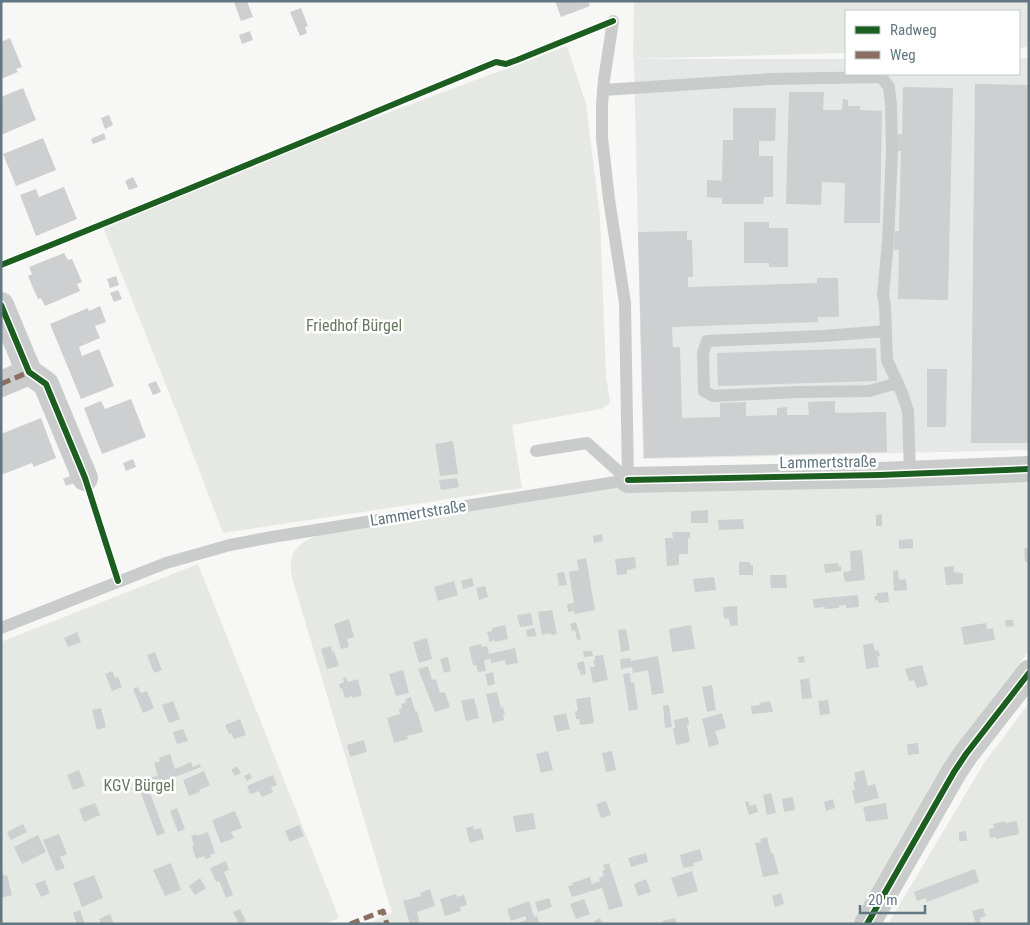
<svg xmlns="http://www.w3.org/2000/svg" width="1030" height="925" viewBox="0 0 1030 925" font-family="'Roboto Condensed',sans-serif">
<style>
.built{fill:#e6e8e7}
.green{fill:#e6e9e3}
.building{fill:#cdcfd0}
.lines{fill:none;stroke-linecap:round;stroke-linejoin:round}
.lane{stroke:#cacccc;stroke-width:12}
.street{stroke:#cacccc;stroke-width:26}
.quiet{stroke:#8d6e63;stroke-width:5;stroke-dasharray:10 5;stroke-linecap:butt}
.cycleway-casing{stroke:#fff;stroke-width:9}
.cycleway{stroke:#1b5e20;stroke-width:6}
.labels{text-anchor:middle;dominant-baseline:central;stroke-width:5;stroke-linejoin:round;paint-order:stroke}
.park-label{font-size:16px;fill:#687961;stroke:#fff}
.street-label{font-size:16px;fill:#627781;stroke:#fff}
</style>
<rect width="100%" height="100%" fill="#f7f7f6"/>
<path class="built" d="M1019,58H1029V450L643,459L634,59H846V74H1019Z"/>
<path class="green" d="M634,1H1029V47L1019,48V11H846V53L633,59Z
M567,46L586,104L600,217L606,376L610,401L608,405L601,409L512,425L522,488L223,533L185,433L100,220Z
M1029,479V651L955,747L855,924H366L392,913L293,581C292,575 290,569 291,564C291,548 305,540 318,535L616,488Z
M198,564L339,918L324,924H1V642Z
M1029,703V924H888L984,763Z"/>
<path class="building" d="M235,1H247L253,17L241,21L234,2Z
M555,1H578L579,3L584,1H588L590,6L561,17Z
M301,8L308,26L305,27L307,33L300,36L290,12Z
M250,31L253,40L242,44L239,35Z
M10,38L22,67L16,69L18,72L1,79V42Z
M975,84L1029,85V443H971Z
M903,87L953,88L948,300L898,299L899,250H894L895,231H899L901,151H895L896,134H902Z
M23,88L36,120L1,135V97Z
M789,92H824L823,110H842L843,99L848,100V106H860V110L882,111L880,223H844L845,183L822,182L821,205L786,204Z
M733,108H776L775,141H759V156H773V197H764L763,204H722V198L707,197V180L722,181L723,140H733Z
M109,115L113,125L105,129L101,118Z
M104,133L106,139L93,144L91,139Z
M43,138L56,170L16,186L3,154Z
M133,177L138,187L129,190L125,181Z
M64,187L77,219L36,236L20,195L36,189L39,197Z
M744,222H769V228H788V267H769V263H744Z
M687,231V240H692L693,277H688V287L817,283V278H838L839,317H818V322L672,327L673,347H680L682,418L720,417V403L746,402V416L777,415V408L787,407V415H809L808,402L835,401V413L886,412L887,452L644,458L638,232Z
M64,253L68,260L72,259L82,282L77,284L80,291L45,306L41,298L38,299L33,288L28,276L32,274L29,267Z
M116,276L119,285L110,288L107,279Z
M118,290L122,299L114,302L110,293Z
M100,306L106,322L95,326L100,338L79,347L82,356L99,349L114,386L81,399L50,324L88,308L89,311Z
M876,348L877,381L718,386L717,353Z
M927,369H947L946,427H927Z
M156,381L161,392L153,395L148,384Z
M131,399L146,437L102,454L84,408L101,401L105,409Z
M41,418L56,458L34,467L32,463L1,475V434Z
M453,441L458,474L440,476L435,444Z
M133,459L136,467L126,471L123,463Z
M72,475L75,483L66,486L63,479Z
M457,478L459,487L441,490L439,480Z
M708,510V523H691V511Z
M882,514V526H876V515Z
M743,519L744,529L719,530L718,520Z
M672,532H690V538H688V554H679V565L667,566L665,538H673Z
M602,534L603,541L594,543L593,536Z
M913,539V548L899,549V540Z
M1024,548H1029V562H1025Z
M862,550L865,580L845,582L843,572L851,571L850,551Z
M635,557L636,568L627,570V574L617,575L615,559Z
M586,558L595,610L575,614L574,611L568,612L567,604L574,603L569,572L579,570L577,560Z
M739,562H750V565H753V575H739Z
M838,563L839,567L841,566V571L825,573L824,564Z
M954,566V572L963,573V584L946,585L944,567Z
M898,570L899,580L906,579L907,590L894,591L893,571Z
M564,572L567,585L559,586L557,573Z
M770,575H786L787,588H771Z
M714,577L716,590L695,592L693,579Z
M472,578L474,586L463,589L461,581Z
M454,581L458,595L438,601L434,587Z
M485,586L488,597L479,600L476,588Z
M888,592L889,602L878,603V600L875,601L874,596H877V593Z
M858,595L859,607L846,608V605L839,606V608L825,609V607L814,608L813,599Z
M737,606L738,625L730,626L729,618L724,619L723,607Z
M552,610L557,634L551,635V633L542,635L538,612Z
M531,613L533,625L520,627L517,615Z
M349,619L354,637L347,639L349,647L341,649L334,624Z
M1005,620H1013L1014,626L1006,627Z
M576,622L581,639L577,640L575,630L572,631L570,624Z
M986,623L987,629L993,628L995,640L964,645L961,627Z
M505,625L508,639L495,642V640L490,642L487,632L492,631V628Z
M691,625L695,649L672,652L669,629Z
M535,628L536,636L527,637L526,630Z
M626,629L630,650L621,652L618,630Z
M77,632L81,642L68,647L64,638Z
M427,638L432,659L419,663L413,642Z
M873,643L875,651L878,650L880,656L877,657L879,667L866,669L863,645Z
M481,644L482,647L487,646L489,654L515,648L518,663L506,665L505,660L491,663V659L484,660L486,671L478,672L476,665H473L469,647Z
M331,646L332,652L334,651L339,666L327,669L321,649Z
M583,651H592L593,656L584,657Z
M155,652L162,670L154,673L147,655Z
M603,655L608,680L593,683L590,667H595L593,661L595,660V656Z
M658,656L664,693L652,695L648,670L633,673L632,667L621,669L620,659L630,658L631,661Z
M804,656L805,662L799,663L798,657Z
M448,657L451,671L444,673L440,659Z
M584,661L586,674L581,675L579,669L578,670L577,663Z
M922,665L928,685L917,688L914,680L909,681L905,669Z
M428,666L432,680L436,679L440,693L445,692L450,707L435,712L418,669Z
M403,670L409,693L396,696L389,674Z
M112,671L115,678L118,677L122,687L112,691L105,674Z
M493,672L495,684L488,686L485,674Z
M630,673L631,683L634,682L638,709L629,711L623,674Z
M346,677L348,682L358,679L362,695L353,698L352,696L345,698L342,688L340,689L339,684L344,682L343,678Z
M809,678L812,698L802,699L800,680Z
M712,685L716,710L707,712L702,687Z
M138,687L141,693L147,691L154,708L143,713L133,689Z
M497,692L501,708L503,707L505,714H503L504,720L493,723L486,694Z
M411,697L415,711H417L423,732L407,736L408,739L394,743L387,718L400,714L399,709L402,708L401,704L406,703L405,699Z
M590,697L594,723L580,725L579,719H576L575,711H578L576,699Z
M474,698L479,718L466,721L461,701Z
M828,700L830,714L820,715L818,701Z
M173,701L180,719L169,723L162,705Z
M770,701L773,712L752,714L751,706L760,705L759,703Z
M669,705L672,727L665,728L663,706Z
M101,708L106,727L97,730L92,710Z
M566,713L570,729L557,732L553,716Z
M722,713L726,728L715,731L719,744L709,747L702,719Z
M688,717L689,725H687L690,742L676,745L673,728H675L674,720Z
M240,719L246,735L234,739L231,733L229,734L225,725Z
M183,729L188,741L177,744L173,732Z
M364,740L367,752L350,757L347,745Z
M918,743L919,754L908,755L907,744Z
M548,751L553,770L541,773L536,754Z
M612,751L616,770L606,772L602,753Z
M170,754L175,769L191,762L193,767L200,764L201,767L154,785L151,778L158,775L154,763L160,761L159,758Z
M237,766L241,773L235,776L231,770Z
M79,770L85,786L73,790L67,775Z
M864,770L868,786L875,784L879,798L855,804L852,790H855L853,782L856,781L854,773Z
M204,771L210,785L199,790L200,792L189,796L183,780Z
M250,773L252,778L247,781L244,776Z
M273,775L277,785L271,787L273,792L262,797L259,791L250,794L247,786Z
M148,788L165,833L157,836L140,791Z
M771,793L776,813L767,815L763,795Z
M793,797L795,810L784,812L782,799Z
M833,799L835,808L826,811L824,802Z
M606,801L611,815L601,818L596,804Z
M748,801L750,806L756,804L758,812L749,815L745,802Z
M95,803L100,815L84,822L79,809Z
M886,803L888,819L866,822L863,807Z
M177,808L185,829L178,832L170,811Z
M235,811L242,828L231,832L234,838L221,843L212,820Z
M533,813L536,829L516,832L513,816Z
M1005,821V823L1017,821L1019,834L996,839V837L990,838L989,829L994,828L993,824Z
M23,824L27,832L11,840L7,832Z
M299,825L304,836L290,842L285,831Z
M473,826L474,830L481,828L484,839L470,843L466,828Z
M966,831L967,841H959V832Z
M208,832L215,853L210,855L211,857L206,859L204,856L196,859L192,846L194,845L191,836L196,834L197,836Z
M59,834L67,854L60,857L65,868L56,871L43,840Z
M38,835L46,852L22,864L14,847Z
M767,837L771,853H773L779,874L763,877L755,843L761,842L760,839Z
M700,849L703,860L693,863L694,866L683,868L680,855Z
M646,853L648,862L631,867L628,858Z
M226,861L229,870L224,872L233,895L226,898L219,881L216,882L210,868Z
M171,863L181,890L165,896L153,870Z
M609,863L623,906L609,910L602,888L572,897L568,886L573,885L572,883L590,877L592,884L600,881L599,878L604,876L602,871L605,870L603,865Z
M1,868L4,876L7,875L12,895L1,898Z
M975,869L979,882L927,902L926,898L917,901L914,892Z
M692,871L698,891L678,897L671,878Z
M94,875L103,898L82,907L73,883Z
M200,878L206,888L195,895L189,886Z
M646,879L651,892L638,896L634,884Z
M45,880L50,893L41,897L35,884Z
M430,889L435,906L417,912L420,924H410L403,901L421,896L420,893Z
M781,893L784,904L775,907L772,896Z
M456,894L457,897L464,895L467,905L460,907L461,911L445,916L440,899Z
M549,898L552,907L538,912L535,902Z
M584,899L590,914L576,919L570,904Z
M529,901L534,917L537,916L540,924H521L520,922L526,920V916L511,921L507,909Z
M983,908L986,916L980,918L981,924H976L972,911Z
M240,909L246,921L239,924L233,912Z
M80,910L85,924H77L73,913Z
M110,914L114,924H101L99,919Z
M600,918L603,924H595L594,921Z
M675,918L676,924H663L662,921Z"/>
<g class="lines">
<path class="lane" d="M613,21L604,80L602,105V138L609,199L625,303L628,480
M603,90L770,79L881,77L889,87L891,105L892,152L888,241L883,295L885,306L887,360L902,393L908,411L910,473
M886,331L823,336L707,341L703,353L704,391L713,396L798,392L869,391L898,383
M536,451L587,443L628,480
M1,628L166,563L230,545L272,537L628,480"/>
<path class="street" d="M1,305L29,372L46,384L85,478
M1,384L29,372
M628,480L880,475L1029,469
M867,924L954,772L966,754L1029,673"/>
<path class="quiet" d="M1,384L29,372
M350,924L383,911L387,924"/>
<g class="cycleway-casing">
<path id="cycleway" d="M1,265C167,199 331,130 496,62L506,64L517,60L613,21
M1,305L29,372L46,384L85,478L118,581
M628,480L880,475L1029,469
M867,924L954,772L966,754L1029,673"/>
</g>
<use href="#cycleway" class="cycleway"/>
</g>
<g class="labels">
<g class="park-label">
<text x="354" y="325">Friedhof Bürgel</text>
<text x="139" y="785">KGV Bürgel</text>
</g>
<g class="street-label">
<text transform="translate(828 462) rotate(-1)">Lammertstraße</text>
<text transform="translate(418 513) rotate(-9)">Lammertstraße</text>
</g>
</g>
<rect width="1030" height="925" fill="none" stroke="#627781" stroke-width="5"/>
<rect x="845" y="10" width="175" height="65" fill="#ffffff" stroke="#c0c9cd"/>
<rect x="855" y="26" width="25" height="8" fill="#1b5e20" stroke="#c0c9cd"/>
<text x="890" y="35" font-size="15" fill="#627781">Radweg</text>
<rect x="855" y="51" width="25" height="8" fill="#8d6e63" stroke="#c0c9cd"/>
<text x="890" y="60" font-size="15" fill="#627781">Weg</text>
<path d="M860 905v8h65v-8" fill="none" stroke="#627781" stroke-width="2.5"/>
<text x="868" y="905" font-size="15" fill="#627781" stroke="#ffffff" stroke-width="4" paint-order="stroke">20 m</text>
</svg>
